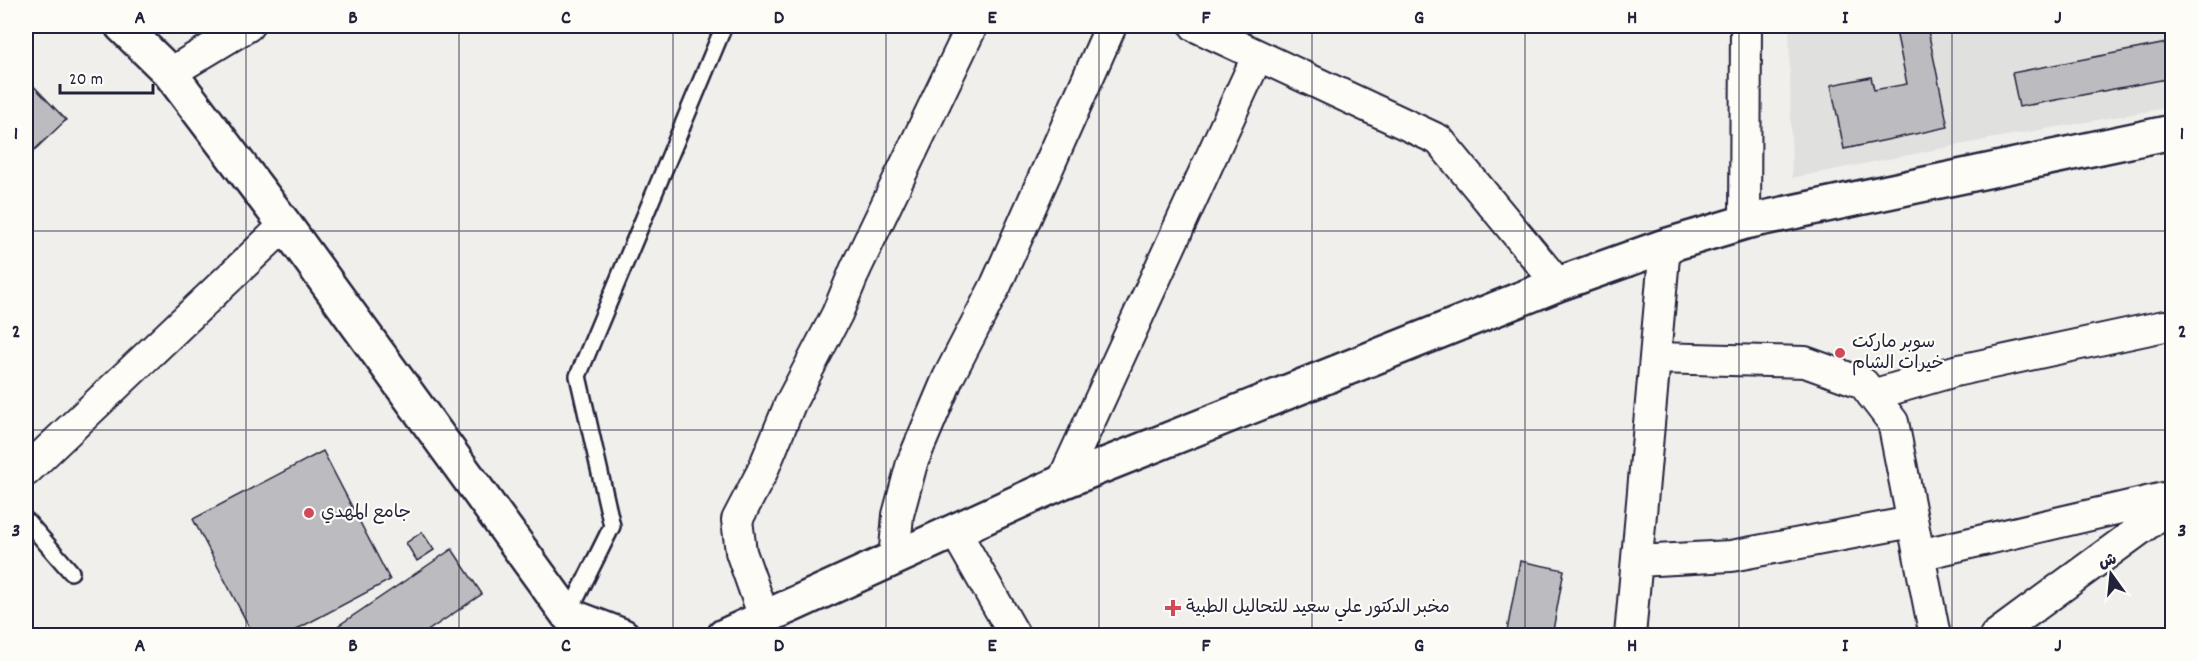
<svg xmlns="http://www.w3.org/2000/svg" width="2198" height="661" viewBox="0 0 2198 661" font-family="Dekko,'Playpen Sans Arabic',sans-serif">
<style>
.built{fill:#e0e0df}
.building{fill:#bcbcc0;stroke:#22223b;stroke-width:1.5}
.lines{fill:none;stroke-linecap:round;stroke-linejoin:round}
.service-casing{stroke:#22223b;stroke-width:20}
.minor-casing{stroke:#22223b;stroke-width:34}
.tertiary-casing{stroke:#22223b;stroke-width:38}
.service{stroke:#fdfcf7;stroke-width:15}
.minor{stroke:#fdfcf7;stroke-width:30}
.tertiary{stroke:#fdfcf7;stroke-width:33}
.grid{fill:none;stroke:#22223b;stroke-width:1.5;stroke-opacity:0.55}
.poi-dot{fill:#d1495b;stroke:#fdfcf7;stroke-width:2}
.labels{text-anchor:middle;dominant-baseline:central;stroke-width:4.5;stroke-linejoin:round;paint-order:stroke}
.poi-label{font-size:18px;fill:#22223b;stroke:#fdfcf7;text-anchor:start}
.neatline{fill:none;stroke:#22223b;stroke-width:2}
.grid-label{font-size:20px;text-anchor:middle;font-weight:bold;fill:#22223b}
</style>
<rect width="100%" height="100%" fill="#f0efec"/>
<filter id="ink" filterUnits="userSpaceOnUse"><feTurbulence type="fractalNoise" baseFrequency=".0167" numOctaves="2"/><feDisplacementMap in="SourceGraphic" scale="12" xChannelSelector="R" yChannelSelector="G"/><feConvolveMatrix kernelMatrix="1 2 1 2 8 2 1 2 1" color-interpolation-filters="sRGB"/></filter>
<g filter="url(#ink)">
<path class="built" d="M1789,26H2172V107L2000,137L1792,178Z"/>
<path class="building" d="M1895,26H1927L1948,127L1844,149L1831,85L1871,77L1874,90L1907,84Z
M2172,42V78L2019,107L2012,73Z
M26,78L66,120L26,158Z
M323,451L390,580L284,636H254L193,519Z
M422,532L434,550L417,561L406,543Z
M452,549L482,594L420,636H323Z
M1520,561L1564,570L1552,636H1506Z"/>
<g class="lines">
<g class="service-casing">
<path id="service" d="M26,520L71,572
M568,615L612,526L578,376L724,26"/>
</g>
<g class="minor-casing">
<path id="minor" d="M1195,26L1439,140L1558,284
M170,73L248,26
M1745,222L1746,26
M1655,358L1805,362L1863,383L1893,422L1935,636
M1872,395L1955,371L2164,326
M26,471L285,225
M1062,482L1257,57
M955,531L1015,636
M1919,555L2172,496
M894,559L898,515L912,463L948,378L996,285L1111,26
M1637,561L1731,556L1912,522
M764,617L741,552L737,520L762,472L790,404L837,314L856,268L972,26
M1630,636L1665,246
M1995,636L2172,506"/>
</g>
<g class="tertiary-casing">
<path id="tertiary" d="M122,26L170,73L285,225L568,615L623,636
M724,636L1062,482L1558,284L1665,246L1745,222L2172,132"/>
</g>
<use href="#service" class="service"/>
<use href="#minor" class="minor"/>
<use href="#tertiary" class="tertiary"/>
</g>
</g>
<path class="grid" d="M246,26V636M459,26V636M673,26V636M886,26V636M1099,26V636M1312,26V636M1525,26V636M1739,26V636M1952,26V636M26,231H2172M26,430H2172"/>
<g class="poi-dot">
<circle cx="1840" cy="353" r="6"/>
<circle cx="309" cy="513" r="6"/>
<path d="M1170 599h6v6h6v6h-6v6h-6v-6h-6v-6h6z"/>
</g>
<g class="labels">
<g class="poi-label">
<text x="1852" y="343">سوبر ماركت<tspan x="1852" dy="21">خيرات الشام</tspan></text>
<text x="321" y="513">جامع المهدي</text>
<text x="1186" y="608">مخبر الدكتور علي سعيد للتحاليل الطبية</text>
</g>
</g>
<rect width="2198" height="661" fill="none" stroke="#fdfcf7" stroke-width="66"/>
<g transform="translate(2111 574) rotate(345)" stroke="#fdfcf7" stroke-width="4.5" paint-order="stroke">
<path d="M0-4.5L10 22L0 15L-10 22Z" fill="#22223b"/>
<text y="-9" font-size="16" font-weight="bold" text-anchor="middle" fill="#22223b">ش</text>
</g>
<path d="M60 84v9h93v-9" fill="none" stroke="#22223b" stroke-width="3"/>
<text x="69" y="84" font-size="18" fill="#22223b" stroke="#fdfcf7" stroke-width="4.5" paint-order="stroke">20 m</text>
<rect x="33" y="33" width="2132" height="595" class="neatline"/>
<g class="grid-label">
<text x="140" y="23">A</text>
<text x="353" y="23">B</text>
<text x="566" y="23">C</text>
<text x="779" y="23">D</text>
<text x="992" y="23">E</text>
<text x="1206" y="23">F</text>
<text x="1419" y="23">G</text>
<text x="1632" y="23">H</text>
<text x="1845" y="23">I</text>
<text x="2058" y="23">J</text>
<text x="16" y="139">1</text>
<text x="2182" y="139">1</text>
<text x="16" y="337">2</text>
<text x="2182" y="337">2</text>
<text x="16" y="536">3</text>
<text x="2182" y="536">3</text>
<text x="140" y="651">A</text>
<text x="353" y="651">B</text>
<text x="566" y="651">C</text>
<text x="779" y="651">D</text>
<text x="992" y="651">E</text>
<text x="1206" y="651">F</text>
<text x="1419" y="651">G</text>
<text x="1632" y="651">H</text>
<text x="1845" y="651">I</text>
<text x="2058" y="651">J</text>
</g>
</svg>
